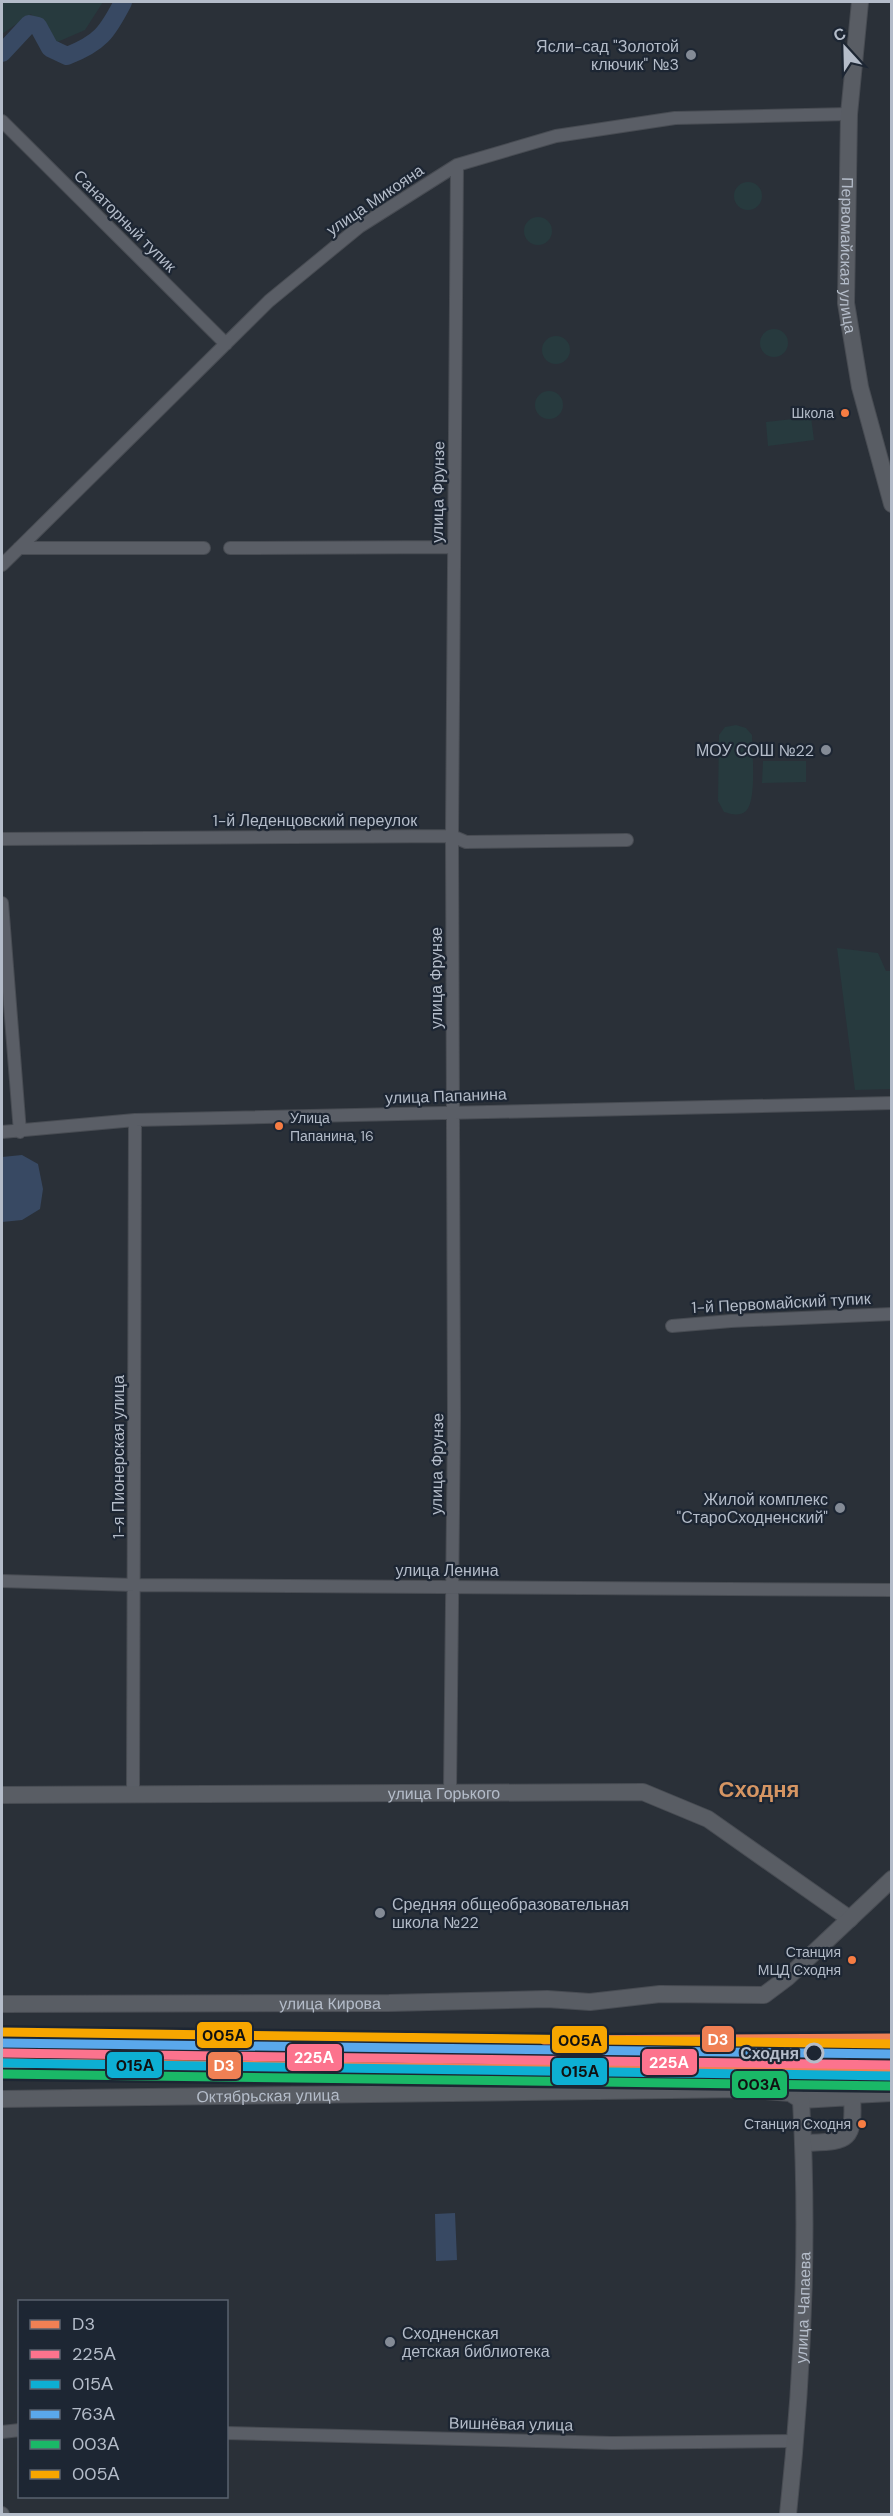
<svg xmlns="http://www.w3.org/2000/svg" width="893" height="2516" viewBox="0 0 893 2516" font-family="'DM Sans',sans-serif">
<style>
.green{fill:#273a3e}
.water{fill:#384963}
.lines{fill:none;stroke-linecap:round;stroke-linejoin:round}
.river{stroke:#384963;stroke-width:18}
.street-casing{stroke:#484c53;stroke-width:14}
.secondary-casing{stroke:#484c53;stroke-width:18}
.street{stroke:#5a5e66;stroke-width:12}
.secondary{stroke:#595d64;stroke-width:16}
.rail-1-casing{stroke:#1d2633;stroke-width:14}
.rail-2-casing{stroke:#1d2633;stroke-width:14}
.rail-3-casing{stroke:#1d2633;stroke-width:14}
.rail-4-casing{stroke:#1d2633;stroke-width:14}
.rail-5-casing{stroke:#1d2633;stroke-width:14}
.rail-6-casing{stroke:#1d2633;stroke-width:14}
.rail-1{stroke:#f08054;stroke-width:9}
.rail-2{stroke:#fc738d;stroke-width:9}
.rail-3{stroke:#0dafd3;stroke-width:9}
.rail-4{stroke:#5aa8eb;stroke-width:9}
.rail-5{stroke:#1ab867;stroke-width:9}
.rail-6{stroke:#f7a600;stroke-width:9}
.poi-dot{fill:#848b96;stroke:#1d2633;stroke-width:2}
.bus-dot{fill:#f77d43;stroke:#1d2633;stroke-width:2}
.stop-dot{fill:#1d2633;stroke:#b4bcc9;stroke-width:3}
.labels{text-anchor:middle;dominant-baseline:central;stroke-width:4.5;stroke-linejoin:round;paint-order:stroke}
.bus-label{font-size:14px;fill:#b4bcc9;stroke:#1d2633;text-anchor:end}
.poi-label{font-size:16px;fill:#b4bcc9;stroke:#1d2633;text-anchor:end}
.street-label{font-size:16px;fill:#b4bcc9;stroke:#1d2633}
.stop-label{font-size:16px;font-weight:bold;fill:#b4bcc9;stroke:#1d2633;text-anchor:end}
.district-label{font-size:22px;font-weight:bold;fill:#d59563;stroke:#1d2633}
.line-badge{stroke:#1d2633;stroke-width:2}
.badge-label{font-size:16px;text-anchor:middle;font-weight:bold;fill:#fff}
.pale-badge-label{font-size:16px;text-anchor:middle;font-weight:bold;fill:#111}
</style>
<rect width="100%" height="100%" fill="#2a3038"/>
<path class="green" d="M2,2H103L85,30L55,43L31,14L2,34Z
M734 196a14 14 0 1 1 28 0a14 14 0 1 1-28 0Z
M524 231a14 14 0 1 1 28 0a14 14 0 1 1-28 0Z
M760 343a14 14 0 1 1 28 0a14 14 0 1 1-28 0Z
M542 350a14 14 0 1 1 28 0a14 14 0 1 1-28 0Z
M535 405a14 14 0 1 1 28 0a14 14 0 1 1-28 0Z
M811,417L814,440L768,446L766,422Z
M736,725L746,728L752,735C752,751 757,801 746,811C739,817 731,814 724,812L718,801L719,735L725,727Z
M763,761H806V782L762,783Z
M837,948L878,953L886,971H891V1089L855,1090Z"/>
<path class="water" d="M22,1155L38,1164L43,1189L40,1209L22,1220L2,1222V1157Z
M455,2213L457,2260L436,2261L435,2214Z"/>
<g class="lines">
<path class="river" d="M2,53L29,24L38,26L50,48L67,56C100,43 107,33 123,2"/>
<g class="street-casing">
<path id="street" d="M2,121L226,344
M19,548H204
M230,548L454,547
M2,565L269,301L359,227L457,165L556,136L675,118L849,114
M2,839L452,836L466,842L627,840
M2,903L20,1132
M2,1132L135,1120L892,1103
M672,1326L731,1321L892,1314
M2,1581L134,1585L892,1590
M450,1791L454,1417L452,836L457,165
M133,1794L135,1120
M852,2097L892,2095
M2,2432L20,2430
M226,2433L612,2443L796,2441
M2,2513L3,2514"/>
</g>
<g class="secondary-casing">
<g id="secondary">
<path id="s1" d="M860,2L849,114L846,303L860,387L892,504"/>
<path id="s2" d="M2,1795L643,1792L708,1819L850,1919"/>
<path id="s3" d="M2,2004L389,2003L547,1999L590,2002L660,1994L764,1995L788,1977L892,1879"/>
<path id="s4" d="M2,2099L742,2089L790,2093L801,2100L852,2097C855,2144 846,2141 804,2143"/>
<path id="s5" d="M788,2514C803,2376 809,2239 801,2100"/>
</g>
</g>
<use href="#street" class="street"/>
<use href="#secondary" class="secondary"/>
<g class="rail-1-casing">
<path id="rail-1" d="M544,2040L892,2038
M2,2063L892,2072"/>
</g>
<g class="rail-2-casing">
<path id="rail-2" d="M2,2053L892,2065"/>
</g>
<g class="rail-3-casing">
<path id="rail-3" d="M2,2063L892,2076"/>
</g>
<g class="rail-4-casing">
<path id="rail-4" d="M2,2043L892,2054"/>
</g>
<g class="rail-5-casing">
<path id="rail-5" d="M2,2074L892,2086"/>
</g>
<g class="rail-6-casing">
<path id="rail-6" d="M2,2032L892,2044"/>
</g>
<use href="#rail-1" class="rail-1"/>
<use href="#rail-2" class="rail-2"/>
<use href="#rail-3" class="rail-3"/>
<use href="#rail-4" class="rail-4"/>
<use href="#rail-5" class="rail-5"/>
<use href="#rail-6" class="rail-6"/>
</g>
<g class="poi-dot">
<circle cx="691" cy="55" r="6"/>
<circle cx="826" cy="750" r="6"/>
<circle cx="840" cy="1508" r="6"/>
<circle cx="380" cy="1913" r="6"/>
<circle cx="390" cy="2342" r="6"/>
</g>
<g class="bus-dot">
<circle cx="845" cy="413" r="5"/>
<circle cx="279" cy="1126" r="5"/>
<circle cx="852" cy="1960" r="5"/>
<circle cx="862" cy="2124" r="5"/>
</g>
<circle class="stop-dot" cx="814" cy="2053" r="9"/>
<g class="labels">
<g class="bus-label">
<text x="834" y="413">Школа</text>
<text x="290" y="1118" text-anchor="start">Улица<tspan x="290" dy="18">Папанина, 16</tspan></text>
<text x="841" y="1952">Станция<tspan x="841" dy="18">МЦД Сходня</tspan></text>
<text x="851" y="2124">Станция Сходня</text>
</g>
<g class="poi-label">
<text x="679" y="46">Ясли-сад "Золотой<tspan x="679" dy="18">ключик" №3</tspan></text>
<text x="814" y="750">МОУ СОШ №22</text>
<text x="828" y="1499">Жилой комплекс<tspan x="828" dy="18">"СтароСходненский"</tspan></text>
<text x="392" y="1904" text-anchor="start">Средняя общеобразовательная<tspan x="392" dy="18">школа №22</tspan></text>
<text x="402" y="2333" text-anchor="start">Сходненская<tspan x="402" dy="18">детская библиотека</tspan></text>
</g>
<g class="street-label">
<text transform="translate(375 200) rotate(-34)">улица Микояна</text>
<text transform="translate(125 221) rotate(45)">Санаторный тупик</text>
<text stroke="none"><textPath href="#s1" startOffset="254">Первомайская улица</textPath></text>
<text transform="translate(438 492) rotate(-89)">улица Фрунзе</text>
<text x="315" y="820">1-й Леденцовский переулок</text>
<text transform="translate(436 978) rotate(-90)">улица Фрунзе</text>
<text transform="translate(446 1096) rotate(-2)">улица Папанина</text>
<text transform="translate(781 1303) rotate(-3)">1-й Первомайский тупик</text>
<text transform="translate(118 1457) rotate(-90)">1-я Пионерская улица</text>
<text transform="translate(437 1464) rotate(-89)">улица Фрунзе</text>
<text x="447" y="1570">улица Ленина</text>
<text stroke="none"><textPath href="#s2" startOffset="442">улица Горького</textPath></text>
<text stroke="none"><textPath href="#s3" startOffset="328">улица Кирова</textPath></text>
<text stroke="none"><textPath href="#s4" startOffset="266">Октябрьская улица</textPath></text>
<text stroke="none"><textPath href="#s5" startOffset="207">улица Чапаева</textPath></text>
<text transform="translate(511 2424) rotate(1)">Вишнёвая улица</text>
</g>
<g class="stop-label">
<text x="799" y="2053">Сходня</text>
</g>
<g class="district-label">
<text x="759" y="1789">Сходня</text>
</g>
</g>
<g class="line-badge">
<rect x="196" y="2021" width="57" height="28" rx="6" fill="#f7a600"/>
<rect x="701" y="2025" width="34" height="28" rx="6" fill="#f08054"/>
<rect x="551" y="2025" width="57" height="29" rx="6" fill="#f7a600"/>
<rect x="286" y="2043" width="57" height="29" rx="6" fill="#fc738d"/>
<rect x="641" y="2048" width="57" height="28" rx="6" fill="#fc738d"/>
<rect x="106" y="2051" width="57" height="28" rx="6" fill="#0dafd3"/>
<rect x="207" y="2051" width="35" height="29" rx="6" fill="#f08054"/>
<rect x="551" y="2057" width="57" height="29" rx="6" fill="#0dafd3"/>
<rect x="731" y="2070" width="57" height="29" rx="6" fill="#1ab867"/>
</g>
<g class="badge-label">
<text x="718" y="2045">D3</text>
<text x="314" y="2063">225А</text>
<text x="669" y="2068">225А</text>
<text x="224" y="2071">D3</text>
</g>
<g class="pale-badge-label">
<text x="224" y="2041">005А</text>
<text x="580" y="2046">005А</text>
<text x="135" y="2071">015А</text>
<text x="580" y="2077">015А</text>
<text x="759" y="2090">003А</text>
</g>
<rect width="893" height="2516" fill="none" stroke="#b4bcc9" stroke-width="6"/>
<rect x="18" y="2300" width="210" height="198" fill="#1d2633" stroke="#59626f" stroke-width="1.5"/>
<rect x="30" y="2320" width="30" height="9" fill="#f08054" stroke="#59626f" stroke-width="1.5"/>
<text x="72" y="2330" font-size="18" fill="#b4bcc9">D3</text>
<rect x="30" y="2350" width="30" height="9" fill="#fc738d" stroke="#59626f" stroke-width="1.5"/>
<text x="72" y="2360" font-size="18" fill="#b4bcc9">225А</text>
<rect x="30" y="2380" width="30" height="9" fill="#0dafd3" stroke="#59626f" stroke-width="1.5"/>
<text x="72" y="2390" font-size="18" fill="#b4bcc9">015А</text>
<rect x="30" y="2410" width="30" height="9" fill="#5aa8eb" stroke="#59626f" stroke-width="1.5"/>
<text x="72" y="2420" font-size="18" fill="#b4bcc9">763А</text>
<rect x="30" y="2440" width="30" height="9" fill="#1ab867" stroke="#59626f" stroke-width="1.5"/>
<text x="72" y="2450" font-size="18" fill="#b4bcc9">003А</text>
<rect x="30" y="2470" width="30" height="9" fill="#f7a600" stroke="#59626f" stroke-width="1.5"/>
<text x="72" y="2480" font-size="18" fill="#b4bcc9">005А</text>
<g transform="translate(845 48) rotate(338)" stroke="#1d2633" stroke-width="4.5" paint-order="stroke">
<path d="M0-4.5L10 22L0 15L-10 22Z" fill="#b4bcc9"/>
<text y="-9" font-size="16" font-weight="bold" text-anchor="middle" fill="#b4bcc9">С</text>
</g>
</svg>
